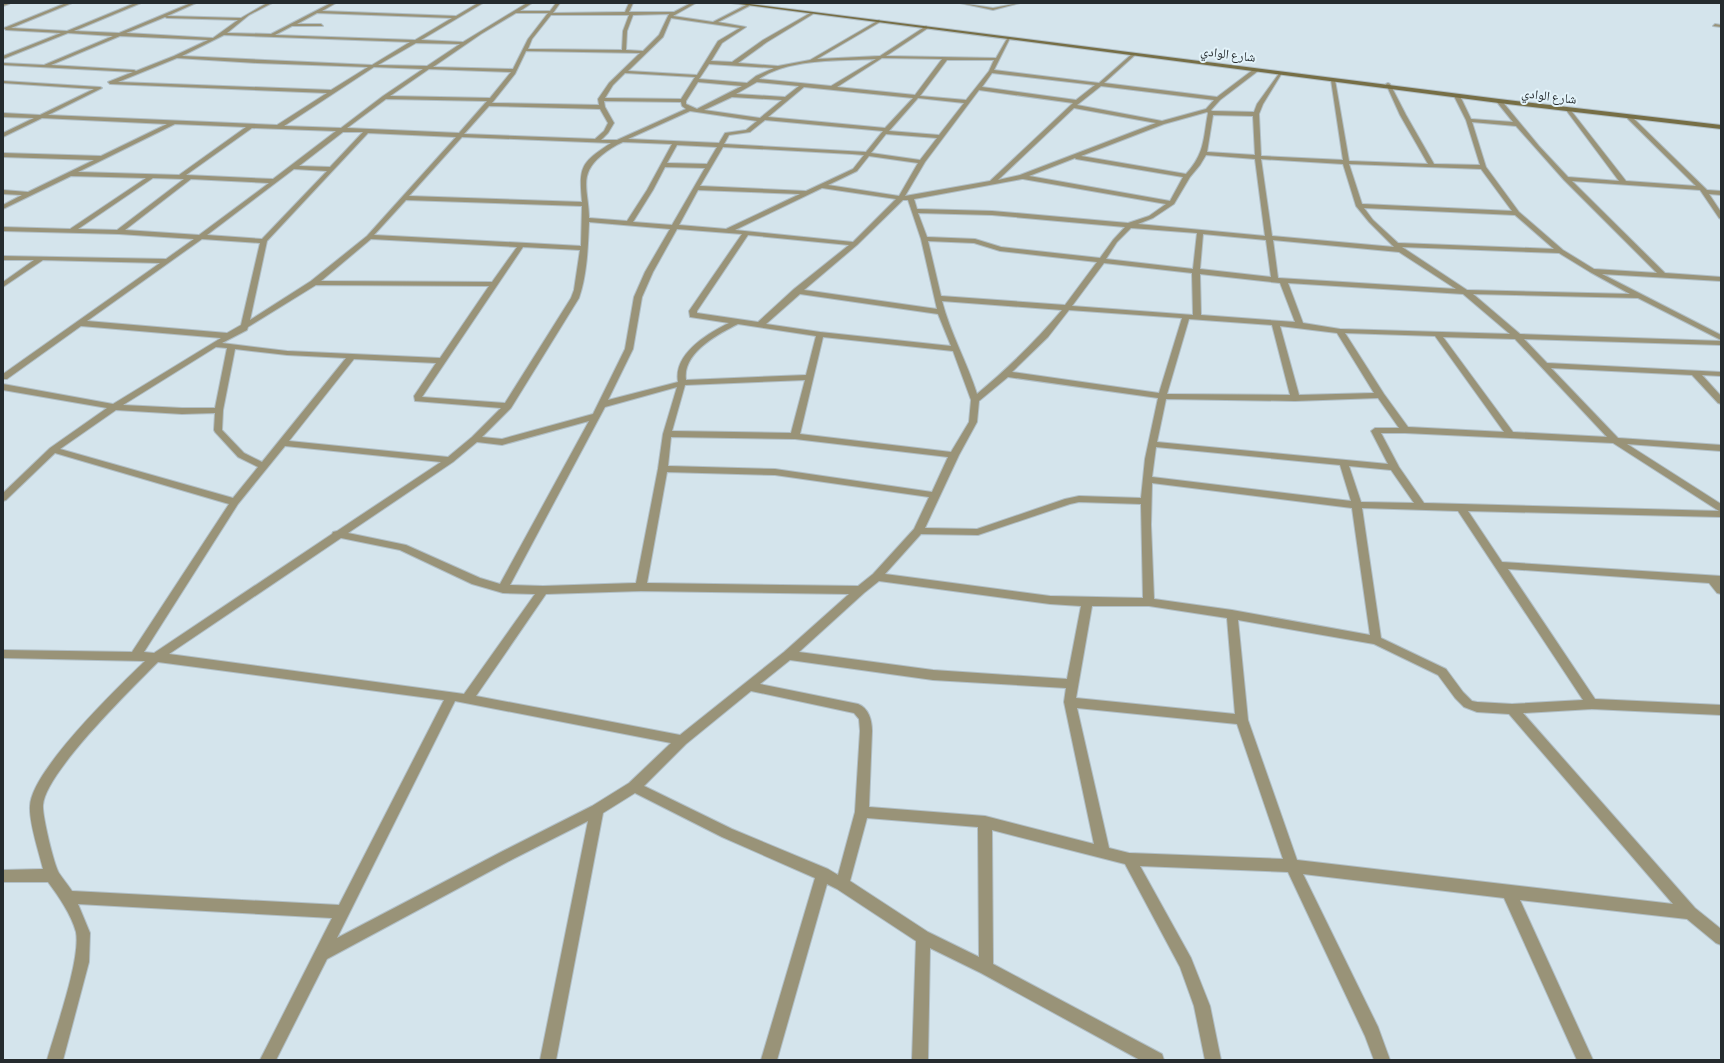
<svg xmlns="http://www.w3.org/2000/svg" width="1724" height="1063" viewBox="0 0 1724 1063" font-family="'Alegreya Sans','Noto Naskh Arabic',sans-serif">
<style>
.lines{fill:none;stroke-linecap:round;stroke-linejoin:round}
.street-casing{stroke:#b1bfc6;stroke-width:2}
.secondary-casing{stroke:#b1bfc6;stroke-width:2}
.street{fill:#999378;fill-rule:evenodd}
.secondary{fill:#766e45;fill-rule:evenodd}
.labels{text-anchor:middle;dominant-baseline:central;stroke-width:4;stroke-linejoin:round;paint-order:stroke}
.far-street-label{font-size:13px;fill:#252b2e;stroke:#e2f2f9}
</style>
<rect width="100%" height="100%" fill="#d4e4ec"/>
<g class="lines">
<g class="street-casing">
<path id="street" d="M10,3L9,4L3,6V4Z
M66,3H72L11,28L67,31L135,3H141L74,31L119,33L191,3H196L167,16L241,18L267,3H272L249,15L227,33L271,34L331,3H336L322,11L456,16L478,3H483L421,40L463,42L527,3H532L520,11H550L556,3H560L553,13L625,12L629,3H633L629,12H674L691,3H696L673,16L713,22L748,4L749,6L718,22L746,27L722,43L711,61L732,62L763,40L812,12L813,14L767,42L738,63L778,66L810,60L879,20L880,22L817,59L880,56L926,26L928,28L886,56L996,58L1008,37L1010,38L994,70L1099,83L1133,53L1135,55L1104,83L1217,97L1254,69H1258V71L1220,100L1211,110L1212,111L1254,112L1257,104L1280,72L1282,73L1263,104L1259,114L1261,156L1343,160L1331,80L1333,79L1335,80L1349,161L1428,164L1400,115L1386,84L1388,83L1390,84L1406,115L1434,164L1480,165L1466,120L1454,96L1457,94L1460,96L1471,119L1513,122L1496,101L1501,100L1539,146L1568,177L1619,181L1566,110L1569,108L1626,181L1696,186L1626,117L1631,116L1707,190L1721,191V195L1709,194L1721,212V219L1719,218L1700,190L1572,181L1665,273L1721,277V281L1602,274L1721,335V340L1638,298L1473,294L1520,334L1721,341V345L1524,339L1547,363L1721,372V376L1702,375L1721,396V404L1718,403L1692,375L1551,368L1618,438L1721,445V451L1627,444L1721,504V517L1468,511L1502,562L1721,576V594L1717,593L1709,583L1508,569L1595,699L1721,705V715L1592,709L1523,713L1695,908L1721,929V945L1716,943L1687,919L1520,900L1593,1060H1577L1504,898L1303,874L1378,1027L1390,1060H1374L1365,1036L1288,872L1140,866L1191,958L1210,1006L1221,1060H1205L1194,1006L1180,967L1125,864L992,830L993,964L1162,1054L1164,1060H1140L981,973L930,948L928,1060H912L916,941L837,889L827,884L777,1060H761L815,878L722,837L635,793L603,813L556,1060H540L588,821L513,859L327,959L276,1060H260L332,918L78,904L90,933L89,962L63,1060H47C55,1031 81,959 76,932C71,914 59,897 48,882H3V870L43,869C39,852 29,823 30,806C31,771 118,687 145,661L3,658V650L132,652L229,504L55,453L6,500L3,501V493L50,448L107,408L3,390V384L113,404L221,338L81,326L7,379H3V374L160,263L43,260L3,287V282L34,260H3V256L166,259L194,239L119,234L3,231V227L70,229L146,178L71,176L3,209V205L22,195L3,194V190L28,192L94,160L3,157V153L101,156L167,124L42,118L3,137V133L34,118L3,117V113L40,115L94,89L3,83V81L100,87L102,88L48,115L277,125L327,93L110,84L108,82L133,72L3,65V63L44,65L113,36L68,33L3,59V56L61,33L6,30L4,28ZM317,13L452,18L415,40L275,35L292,26H323L321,24H297ZM516,13H548L528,39L513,69L433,67L481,34ZM669,14L659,35L643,51L626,50L627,31L633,15ZM551,15H629L623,31L622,50L528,49L532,39ZM165,17L167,18L238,20L213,38L126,33ZM671,18L740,28L718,41L697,75L628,71L663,37ZM224,35L410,42L372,65L182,56ZM120,36L208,40L174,56L136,71L134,70L51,65ZM416,43L460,44L427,66L378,65ZM526,51L640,53L609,83L598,99L599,105L492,103L515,74ZM177,58L257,63L368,67L331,90L118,82ZM882,58L942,59L915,95L837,87ZM876,59L831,86L759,79C789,58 840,61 876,59ZM947,60H994L989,71L966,100L920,96ZM709,64L774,68L756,76L747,83L699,79ZM374,67L423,69L383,96L341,128L284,126ZM429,69L511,72L490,98L390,96ZM625,73L695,77L681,99L605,98L613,85ZM992,73L1095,85L1076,100L982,87ZM698,82L742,86L697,109L686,104V101ZM757,82L799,86L785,97L736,94ZM1101,86L1214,100L1206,109L1162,121L1077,105ZM804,87L913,98L885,128L768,117ZM979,90L1073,103L990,181L905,196L925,162ZM732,97L782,100L760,118L704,110ZM918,98L964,103L939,135L889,131ZM386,99L487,101L459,133L347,128ZM604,101L681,102L682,106L686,109L617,140H601L608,133L614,123L605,107ZM489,106L600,109L608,123L604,131L595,139L464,134ZM1074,108L1156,123L1020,175L998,180ZM690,111L757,121L746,130L725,133L719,143L628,139ZM1207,112L1208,113C1203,140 1205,153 1186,174L1081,156L1164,124ZM1213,115L1253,116L1255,155L1207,152ZM765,120L883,131L866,152L724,144L729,135L750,132ZM1472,122L1516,126L1564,180L1657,273L1594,269L1563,250L1519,212L1486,167ZM175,124L246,127L179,175L78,172ZM252,128L336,131L273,179L186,175ZM343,132H363L330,167L299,166ZM368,133L456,137L367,236L311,281L250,320L267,241ZM886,134L937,138L920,160L871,153ZM462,137L611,143C580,163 579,167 582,202L409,196ZM623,142L672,144L647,190L627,221L589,218C589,191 577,175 602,155C608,150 616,145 623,142ZM677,145L717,147L707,164L667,163ZM723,147L852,154L864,155L853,169L806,191L700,186ZM1206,155L1255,159L1265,236L1138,224L1153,218L1174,204L1190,177L1200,165ZM869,156L918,163L899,196L828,185L857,171ZM1075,158L1076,159L1183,177L1170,201L1029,176ZM1261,159L1343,164L1356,206L1369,222L1394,247L1272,236ZM1349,164L1481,169L1512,211L1362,204ZM665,167L705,168L672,225L633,222L653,190ZM294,169L327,171L262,239L207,235ZM153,178L184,179L117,230L78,229ZM191,179L269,183L199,235L125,230ZM1022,179H1023L1166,204L1149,216L1128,223L992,211L917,209L914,199ZM822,188L896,199L853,242L735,230ZM698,190L800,194L726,229L679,225ZM406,200L582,206L581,246L374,235ZM903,200H908L921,239L937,309L804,290L857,245ZM1364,208L1515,215L1554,249L1398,243L1373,220ZM918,213L992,215L1125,227L1113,240L1100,258L1001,247L975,239L927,237ZM589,222L670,229L645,272L634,297L625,349L593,414L502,439L482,437L511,408L579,298C587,275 588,247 589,222ZM1131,228L1197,233L1193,269L1106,259L1117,242ZM677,229L742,234L689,311L690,317L729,323C708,333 673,354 678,382L608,400L633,349L642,297L653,272ZM1203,234L1266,240L1271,277L1200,269ZM748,235L849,245L794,289L758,322L697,313V311ZM202,239L260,243L241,325L227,333L87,321ZM371,239L517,247L492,282L321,281ZM1273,240L1399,252L1456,289L1278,278ZM928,241L974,243L1000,251L1097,262L1065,305L941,296ZM523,247L580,250L574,290L571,298L505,403L422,397ZM1402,247L1559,253L1590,272L1630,294L1467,290ZM1104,263L1192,273L1193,315L1072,306ZM1200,274L1280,283L1295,322L1201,315ZM1288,283L1463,294L1510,334L1340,329L1303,323ZM316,285L489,286L440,358L287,351L222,343L247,330L248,327ZM800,294L938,314L951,346L820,332L766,324ZM942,301L1062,310C1036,341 1008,368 977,394C967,362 950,333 942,301ZM1069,310L1182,318L1159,393L1012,372L1048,337ZM1189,319L1272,325L1290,395L1167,394ZM738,324L816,336L806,375L686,380C682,353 718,334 738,324ZM1280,326L1337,333L1374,393L1299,395ZM1345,333L1435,336L1504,432L1408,427L1384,394ZM823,337L953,351L971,400L969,422L951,452L800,434ZM1443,337L1515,339L1607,437L1513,432ZM216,347L227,348L215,408H182L123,405ZM235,349L287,355L346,358L262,462L244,453L222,430L223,410ZM354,359L436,363L414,396L415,401L501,408L472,437L448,457L289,441ZM1008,377L1158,398L1145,459L1141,498L1079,496L1065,499L977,529L925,528L959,455L977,422L979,401ZM805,380L791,433L672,431L685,385ZM677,387L663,434L658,469L636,583L543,586L510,585L605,407ZM1378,398L1399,428H1375L1371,431L1388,464L1157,442L1166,399L1295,401ZM116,410L182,414L215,413L214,430L215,432L238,457L258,467L233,498L60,449ZM589,421L500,584L480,578L406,545L348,533L453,462L477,442L502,445ZM1381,433H1405L1613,443L1719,511L1424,503L1399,467ZM671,437L795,439L948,457L932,492L775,469L668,466ZM285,446L441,462L337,531L333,532L332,534L154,653L144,652L238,504ZM1156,447L1340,465L1351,501L1152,477ZM1349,466L1391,470L1414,503L1361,502ZM667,472L775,475L929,497L914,529L873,574L858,586L647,583ZM1152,483L1352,508L1370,635L1232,610L1154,599L1151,525ZM1079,502L1141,504L1143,598L1050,596L885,574L921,534L978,535L1070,504ZM1362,508L1458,511L1583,700L1512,704L1477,702L1472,701L1463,692L1446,669L1381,638ZM341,538L400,550L472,584L503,593L535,594L464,694L169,654ZM879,581L1050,604L1081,606L1067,679L933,670L799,652L864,593ZM641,591L849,594L784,652L680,735L476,696L546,594ZM1092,606H1149L1227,618L1235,714L1076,698ZM1238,620L1374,644L1438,675L1455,698L1464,707L1477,712L1509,714L1673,904L1297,860L1248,720ZM790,660L933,680L1066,688L1064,702L1094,844L985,816L869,807L872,731C872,721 869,708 858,704L760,684ZM158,662L444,700L339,905L72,891C68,885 63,879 59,873C54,865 42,815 43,805C45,773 133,687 158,662ZM751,691L854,713L859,719L860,731L855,812L838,875L828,869L732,829L644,786L686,744ZM455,701L671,743L629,783L592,806L503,851L337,938ZM1077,708L1237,724L1283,859L1129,853L1109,848ZM867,818L978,827L979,957L928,932L850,881Z
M960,3L993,8L1020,3L993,10Z
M1715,24L1721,25V27L1713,26Z"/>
</g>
<g class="secondary-casing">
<path id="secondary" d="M731,3H742L1499,99L1721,125V129L1499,103Z"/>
</g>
<use href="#street" class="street"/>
<use href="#secondary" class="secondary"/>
</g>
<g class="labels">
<g class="far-street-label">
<text transform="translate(1228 55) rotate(7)">شارع الوادي</text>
<text transform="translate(1549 97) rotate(7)">شارع الوادي</text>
</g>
</g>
<rect width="1724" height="1063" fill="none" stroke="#252b2e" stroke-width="8"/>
</svg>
